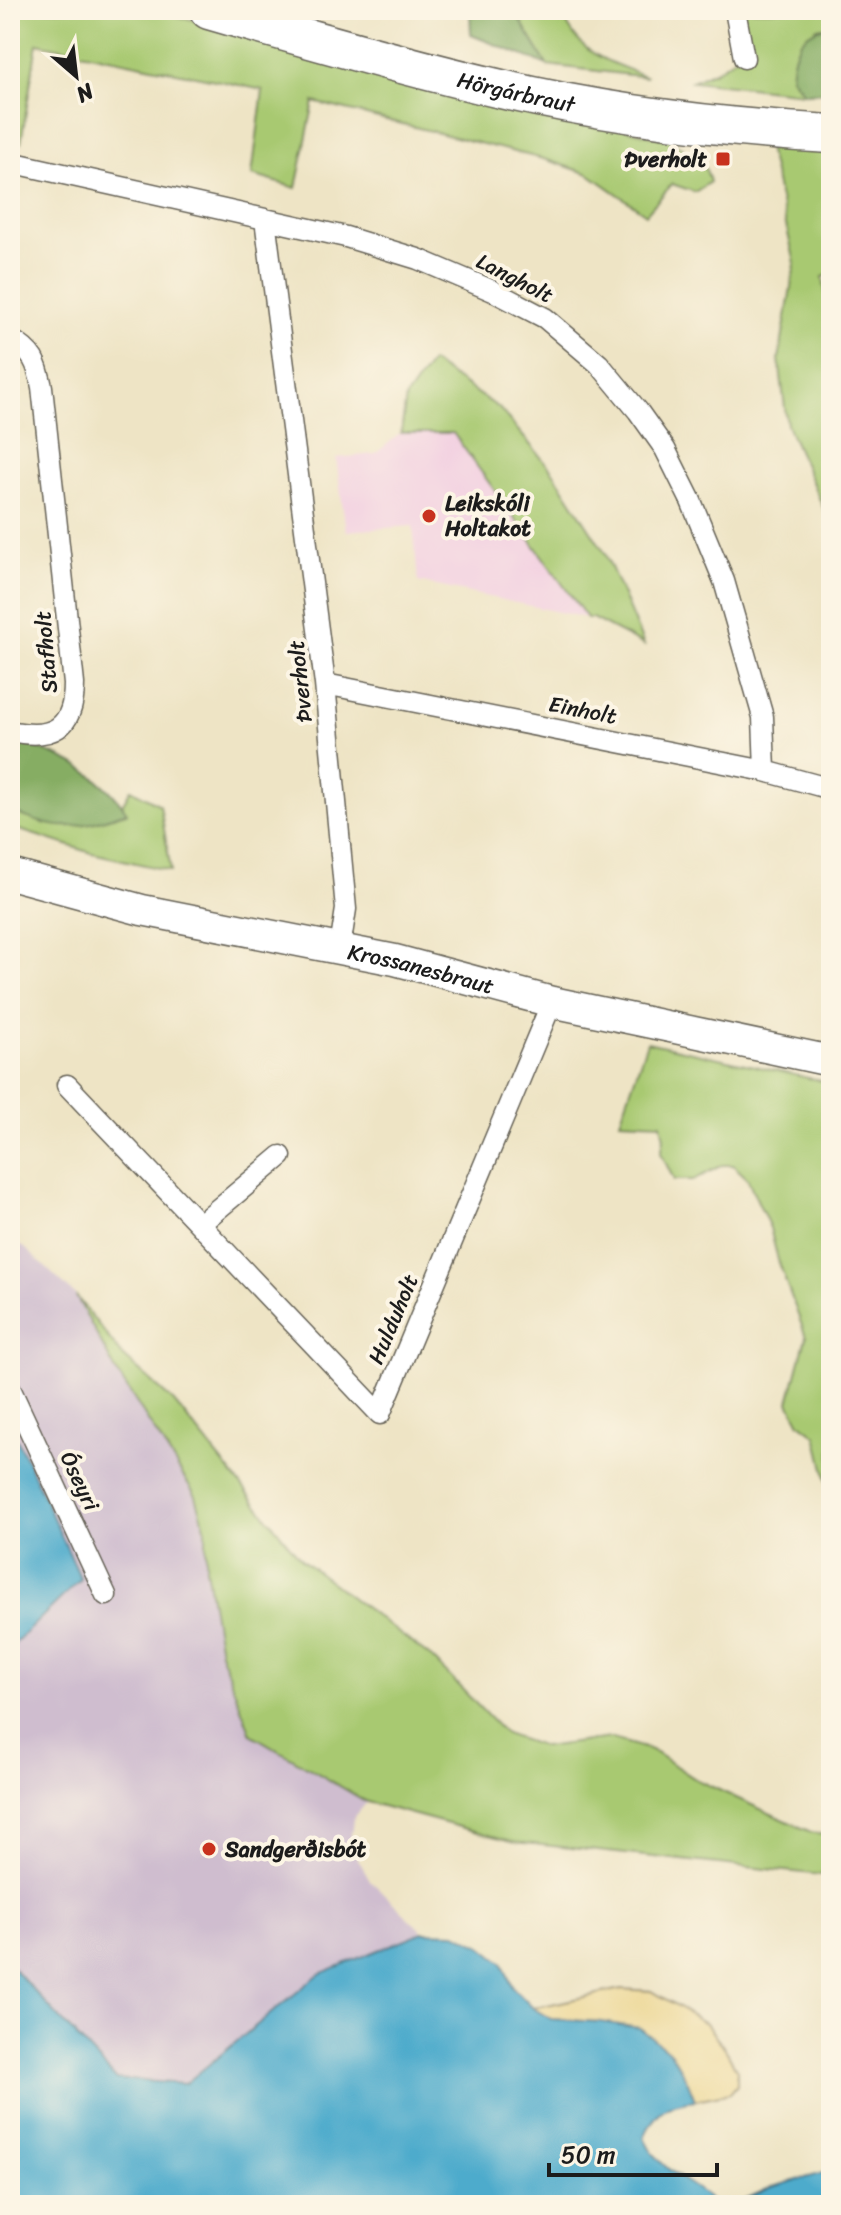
<svg xmlns="http://www.w3.org/2000/svg" width="841" height="2215" viewBox="0 0 841 2215" font-family="Sriracha,sans-serif">
  <style>
    .built { fill: #f2cfe1 }
    .industrial { fill: #cfbdcf }
    .green { fill: #a8c971; stroke: #627246; stroke-width: 2 }
    .forest { fill: #86ad63; stroke: #516440; stroke-width: 2 }
    .sand { fill: #eeda9e; stroke: #857b5d; stroke-width: 2 }
    .water { fill: #4dabcc; stroke: #346474; stroke-width: 2 }
    .lines { fill: none; stroke-linecap: round; stroke-linejoin: round }
    .street-casing { stroke: #666257; stroke-width: 23 }
    .secondary-casing { stroke: #666257; stroke-width: 33 }
    .highway-casing { stroke: #666257; stroke-width: 41 }
    .street { stroke: #fff; stroke-width: 20 }
    .secondary { stroke: #fff; stroke-width: 30 }
    .highway { stroke: #fff; stroke-width: 38 }
    .poi-dot { fill: #c8321e; stroke: #fcf5e5; stroke-width: 3 }
    .labels { text-anchor: middle; dominant-baseline: central; stroke-width: 8; stroke-linejoin: round; paint-order: stroke }
    .street-label { font-size: 22px; fill: #1c1c1c; stroke: #fcf5e5 }
    .poi-label { font-size: 22px; font-weight: bold; fill: #1c1c1c; stroke: #fcf5e5; text-anchor: start }
  </style>
  <rect width="100%" height="100%" fill="#fcf5e5"/>
  <filter id="ink" filterUnits="userSpaceOnUse"><feTurbulence type="fractalNoise" baseFrequency=".0125" numOctaves="2"/><feDisplacementMap in="SourceGraphic" scale="16" xChannelSelector="R" yChannelSelector="G"/><feConvolveMatrix kernelMatrix="1 2 1 2 8 2 1 2 1" color-interpolation-filters="sRGB"/></filter>
  <filter id="wash" filterUnits="userSpaceOnUse"><feTurbulence type="fractalNoise" baseFrequency=".006" numOctaves="4" result="noise"/><feDisplacementMap in="SourceGraphic" scale="32" xChannelSelector="R" yChannelSelector="G"/><feGaussianBlur stdDeviation="1.8" result="paint"/><feColorMatrix in="noise" values="0 0 0 0 0 0 0 0 0 0 0 0 0 0 0 0 0 1.4 0 .05"/><feComposite in="paint" operator="in"/></filter>
  <g filter="url(#wash)">
    <rect width="100%" height="100%" fill="#eee4c5"/>
    <!-- built -->
    <path class="built" d="M401,433H453L587,618L418,582L413,526L346,531L336,458L375,454Z"/>
    <!-- industrial -->
    <path class="industrial" d="M10,1238L25,1248L76,1296L116,1371L196,1496L206,1530V1568L220,1652L251,1734L367,1802L353,1819L351,1834L354,1852L370,1880L423,1932L319,1975L185,2084L116,2079L10,1965V1648L81,1579L18,1441L10,1432Z"/>
    <!-- green -->
    <path class="green" d="M10,10H151L354,57L668,140C688,153 705,157 710,182L695,192L672,184L646,214L589,174L547,160L314,102L296,188L252,175L263,90L37,43L21,143L10,142Z
      M514,10H561C578,56 605,59 647,77L547,65Z
      M740,10H831V26L816,28L791,77L804,93L692,81L717,70L737,56Z
      M768,148L831,150V274L823,277L831,325V525L787,425L779,359L795,263Z
      M431,362L499,408L552,470L605,553L644,645L592,618H587L453,433H401L406,397Z
      M131,789L160,805L171,871L92,853L10,827V809L24,817L94,822L126,813L122,805Z
      M647,1042L831,1083V1498L816,1435L800,1423L789,1402L806,1337L778,1260L770,1228L747,1178L733,1165H722L694,1180H674L661,1153L664,1138L661,1123L620,1121Z
      M76,1296L123,1356L174,1402L301,1559L433,1659L505,1734L544,1747L610,1738L651,1750L697,1780L811,1832L831,1836V1876L515,1842L367,1802L251,1734L220,1652L206,1568V1530L196,1496L116,1371Z"/>
    <!-- forest -->
    <path class="forest" d="M470,10H514L547,65L471,35Z
      M831,26V92L804,93L791,77C793,48 801,30 831,26Z
      M10,740C58,753 99,770 127,812C79,828 56,835 10,809Z"/>
    <!-- sand -->
    <path class="sand" d="M621,1989L652,1991L705,2023L723,2045L737,2070V2085L730,2093L695,2100L687,2080L601,2022L551,2019L533,2008Z"/>
    <!-- water -->
    <path class="water" d="M10,1432L18,1441L81,1579L10,1648Z
      M423,1932L456,1933L482,1946L502,1962L513,1988L533,2008L551,2019L601,2022L640,2028L671,2053L687,2080L695,2100C666,2103 656,2111 644,2137C662,2175 690,2179 717,2205H10V1965L116,2079L185,2084L319,1974Z
      M831,2171V2205H732L772,2187Z"/>
  </g>
  <g filter="url(#ink)">
    <g class="lines">
      <!-- street casing -->
      <g class="street-casing">
        <path id="street" d="M735,10L744,58
          M10,162L346,237L418,259L493,291L545,318L599,364L638,411L665,449L691,501L724,581L763,717L765,771
          M265,219L325,684L346,909L340,948
          M10,339C33,352 37,362 42,387L74,684C74,729 52,740 10,731
          M325,684L765,771L831,789
          M67,1085L380,1414L552,1002
          M200,1224L281,1156
          M10,1388L106,1595"/>
      </g>
      <!-- secondary casing -->
      <g class="secondary-casing">
        <g id="secondary">
          <path id="s1" d="M10,874L142,910L395,960L552,1002L831,1061"/>
        </g>
      </g>
      <!-- highway casing -->
      <g class="highway-casing">
        <g id="highway">
          <path id="s2" d="M209,10C305,38 403,66 501,89C609,114 721,128 831,134"/>
        </g>
      </g>
      <!-- street -->
      <use href="#street" class="street"/>
      <!-- secondary -->
      <use href="#secondary" class="secondary"/>
      <!-- highway -->
      <use href="#highway" class="highway"/>
    </g>
  </g>
  <!-- markers -->
  <g class="poi-dot">
    <rect x="715" y="151" width="16" height="16" rx="4"/>
    <circle cx="429" cy="516" r="8"/>
    <circle cx="209" cy="1849" r="8"/>
  </g>
  <g class="labels">
    <!-- street labels -->
    <g class="street-label">
      <text stroke="none"><textPath href="#s2" startOffset="318">Hörgárbraut</textPath></text>
      <text transform="translate(515 278) rotate(27)">Langholt</text>
      <text transform="translate(46 652) rotate(-95)">Stafholt</text>
      <text transform="translate(300 681) rotate(-96)">Þverholt</text>
      <text transform="translate(583 710) rotate(11)">Einholt</text>
      <text stroke="none"><textPath href="#s1" startOffset="422">Krossanesbraut</textPath></text>
      <text transform="translate(393 1319) rotate(-67)">Hulduholt</text>
      <text transform="translate(80 1481) rotate(65)">Óseyri</text>
    </g>
    <!-- poi labels -->
    <g class="poi-label">
      <text x="707" y="159" text-anchor="end">Þverholt</text>
      <text x="445" y="503">Leikskóli<tspan x="445" dy="25">Holtakot</tspan></text>
      <text x="225" y="1849">Sandgerðisbót</text>
    </g>
  </g>
  <!-- margin -->
  <rect width="841" height="2215" fill="none" stroke="#fcf5e5" stroke-width="40"/>
  <!-- north arrow -->
  <g transform="translate(76 76) rotate(152)" stroke="#fcf5e5" stroke-width="6" paint-order="stroke">
  <path d="M0-6L14 30L0 20L-14 30Z" fill="#1c1c1c"/>
  <text y="-12" font-size="22" font-weight="bold" text-anchor="middle" fill="#1c1c1c">N</text>
  </g>
  <!-- scale -->
  <path d="M549 2163v12h168v-12" fill="none" stroke="#1c1c1c" stroke-width="4"/>
  <text x="561" y="2163" font-size="24" fill="#1c1c1c" stroke="#fcf5e5" stroke-width="6" paint-order="stroke">50 m</text>
</svg>
